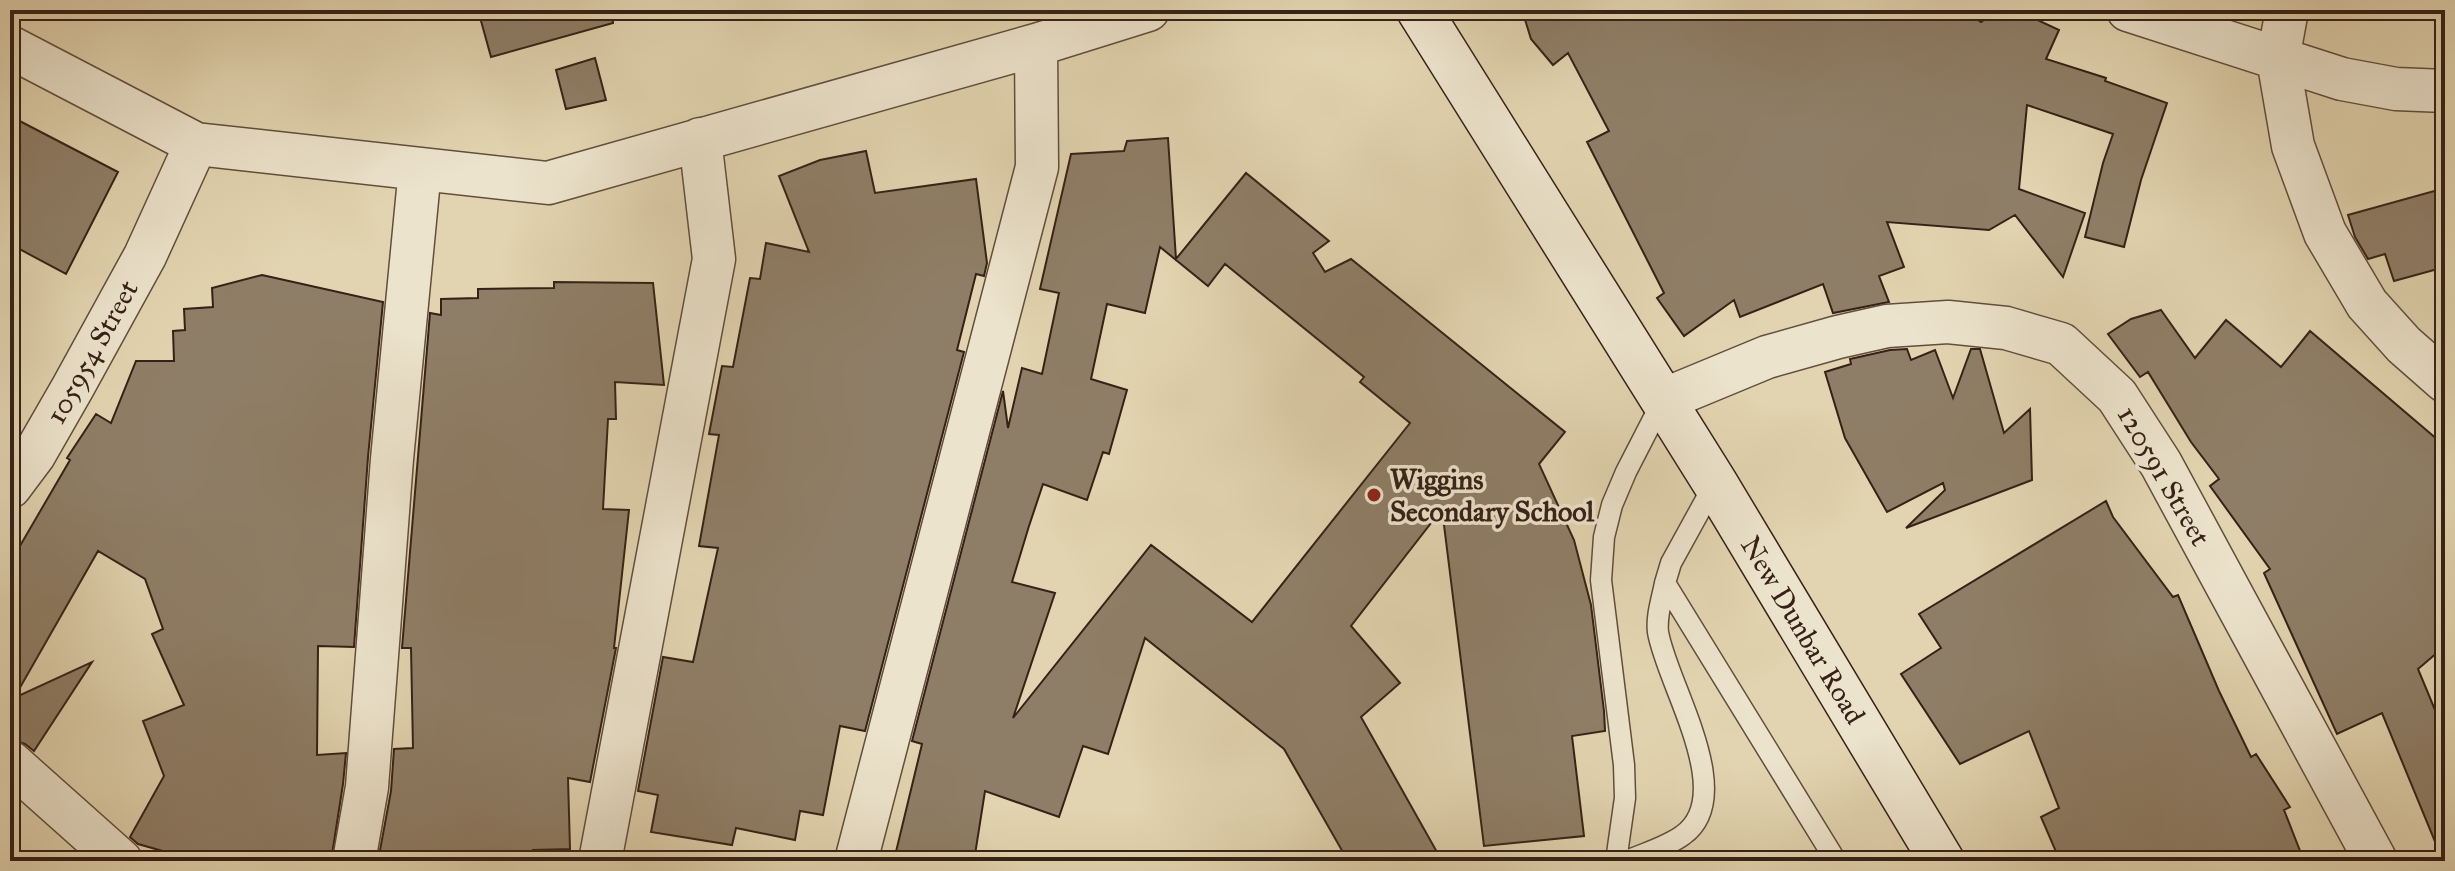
<svg xmlns="http://www.w3.org/2000/svg" width="2455" height="871" viewBox="0 0 2455 871" font-family="'IM FELL Great Primer',serif">
  <style>
    .building { fill: #8f7e67; stroke: #362117; stroke-width: 2; fill-rule: evenodd }
    .lines { fill: none; stroke-linecap: round; stroke-linejoin: round }
    .lane-casing { stroke: #614e3d; stroke-width: 23 }
    .street-casing { stroke: #614e3d; stroke-width: 45 }
    .secondary-casing { stroke: #362117; stroke-width: 47 }
    .lane { stroke: #ece3cc; stroke-width: 20 }
    .street { stroke: #ece3cc; stroke-width: 42 }
    .secondary { stroke: #ece3cc; stroke-width: 44 }
    .poi-dot { fill: #8f2418; stroke: #ece3cc; stroke-width: 3 }
    .labels { text-anchor: middle; dominant-baseline: central; stroke-width: 7; stroke-linejoin: round; paint-order: stroke }
    .street-label { font-size: 28px; fill: #362117; stroke: #ece3cc }
    .poi-label { font-size: 28px; font-weight: bold; fill: #362117; stroke: #ece3cc; text-anchor: start }
  </style>
  <rect width="100%" height="100%" fill="#e2d4b0"/>
  <filter id="stains"><feTurbulence type="fractalNoise" baseFrequency=".0025" numOctaves="4"/><feColorMatrix values="0 0 0 0 .2 0 0 0 0 .09 0 0 0 0 .02 0 0 0 .5 -.17"/></filter>
  <radialGradient id="worn" r=".72"><stop offset=".6" stop-color="#630" stop-opacity="0"/><stop offset="1" stop-color="#630" stop-opacity=".3"/></radialGradient>
  <!-- building -->
  <path class="building" d="M478,10H612L613,23L491,57Z
    M1522,10H1963L1981,22L1998,10H2016L2059,30L2046,59L2106,78L2105,81L2167,103L2141,180L2124,247L2085,237L2103,163L2113,134L2027,105L2019,189L2085,213L2063,277L2015,215L1989,230L1887,222L1904,267L1879,276L1889,302L1833,313L1823,284L1740,317L1734,300L1684,336L1657,298L1664,293L1587,142L1609,131L1568,53L1553,65L1531,39Z
    M595,58L606,100L566,109L556,70Z
    M10,116L118,172L66,274L10,244Z
    M1168,138L1176,259L1246,173L1329,241L1313,253L1325,272L1351,259L1565,432L1539,464L1574,540L1591,605L1604,711L1605,731L1572,736L1584,836L1484,846L1442,509L1351,626L1400,683L1361,717L1442,861H1348L1284,749L1145,638L1108,754L1083,746L1059,817L985,791L974,861H932L895,856L922,744L912,741L1003,391L1008,428L1022,368L1042,374L1059,293L1040,289L1071,154L1124,151L1127,141ZM1160,247L1208,286L1225,264L1364,377L1360,382L1410,423L1252,622L1151,545L1013,718L1055,593L1012,582L1029,526L1043,484L1087,500L1103,452L1109,454L1127,390L1091,379L1107,304L1145,313Z
    M866,151L875,193L976,179L987,263L984,276L976,274L957,350L964,352L865,731L840,726L823,815L800,811L795,840L736,828L732,845L651,832L658,795L638,791L663,657L693,662L718,548L699,546L719,435L709,434L722,366L733,367L750,278L760,279L766,243L809,252L779,176L820,160Z
    M2445,188V267L2394,281L2385,254L2368,259L2355,237L2348,215Z
    M262,275L383,302L368,457L354,647L318,646L317,755L346,753L343,784L331,861H198L138,844L130,837L164,776L143,721L184,705L152,634L163,629L145,579L98,551L14,698L92,662L34,751L25,744L10,739V563L70,460L67,458L96,414L111,423L136,361H174L173,331L185,330L184,309L213,307L212,288Z
    M554,282L653,283L664,385L615,382L616,419H608L603,509L629,510L614,648H616L590,782L568,778L570,849L533,850V861H378L391,791L394,749L413,748L411,648H402L430,313L441,315V299L478,298V289L554,288Z
    M2161,310L2195,358L2226,320L2281,367L2310,331L2445,446V646L2418,669L2445,734V861H2443L2382,713L2337,734L2264,573L2270,569L2210,486L2219,479L2191,442L2148,372L2140,377L2108,334L2131,319Z
    M1907,349L1911,360L1935,350L1953,398L1971,349H1980L2004,433L2030,409L2032,480L1906,528L1945,490L1943,483L1887,512L1845,438L1825,372L1851,364L1850,359L1890,350Z
    M2106,501L2113,517L2173,597L2178,595L2219,691L2251,757L2256,754L2290,807L2284,810L2304,861H2060L2041,817L2059,808L2029,731L1960,764L1901,674L1941,648L1919,614Z"/>
  <g class="lines">
    <!-- lane casing -->
    <g class="lane-casing">
      <path id="lane" d="M1715,483L1671,563L1665,583L1836,861
        M1616,861L1625,798L1624,765L1601,580L1604,537L1612,505L1626,472L1663,400
        M1627,861C1645,853 1667,847 1683,835C1739,795 1666,683 1658,632C1656,616 1662,599 1665,583"/>
    </g>
    <!-- street casing -->
    <g class="street-casing">
      <path id="street" d="M2128,10L2342,79L2396,89L2445,91
        M2287,10L2278,59L2293,146L2325,233L2367,304L2404,345L2445,381
        M10,47L196,144L145,256L73,387L34,455L10,487
        M196,144L548,183L1036,45L1148,10
        M1663,400L1767,357L1838,337L1887,326L1948,322L2006,328L2061,344L2117,396L2161,464L2376,861
        M10,762L121,861
        M354,861L367,787L392,459L420,169
        M600,861L714,259L700,139
        M856,861L1037,167L1036,45"/>
    </g>
    <!-- secondary casing -->
    <g class="secondary-casing">
      <path id="secondary" d="M1419,10L1715,483L1942,861"/>
    </g>
    <!-- lane -->
    <use href="#lane" class="lane"/>
    <!-- street -->
    <use href="#street" class="street"/>
    <!-- secondary -->
    <use href="#secondary" class="secondary"/>
  </g>
  <!-- markers -->
  <circle class="poi-dot" cx="1374" cy="495" r="8"/>
  <g class="labels">
    <!-- street labels -->
    <g class="street-label">
      <text transform="translate(92 352) rotate(-61)">105954 Street</text>
      <text transform="translate(2164 476) rotate(60)">120591 Street</text>
      <text transform="translate(1803 630) rotate(59)">New Dunbar Road</text>
    </g>
    <!-- poi labels -->
    <g class="poi-label">
      <text x="1390" y="479">Wiggins<tspan x="1390" dy="32">Secondary School</tspan></text>
    </g>
  </g>
  <!-- margin -->
  <rect width="2455" height="871" fill="none" stroke="#e2d4b0" stroke-width="40"/>
  <rect x="12" y="12" width="2431" height="847" fill="none" stroke="#362117" stroke-width="4"/>
  <rect x="20" y="20" width="2415" height="831" fill="none" stroke="#362117" stroke-width="2"/>
  <rect width="100%" height="100%" filter="url(#stains)"/>
  <rect width="100%" height="100%" fill="url(#worn)"/>
</svg>
